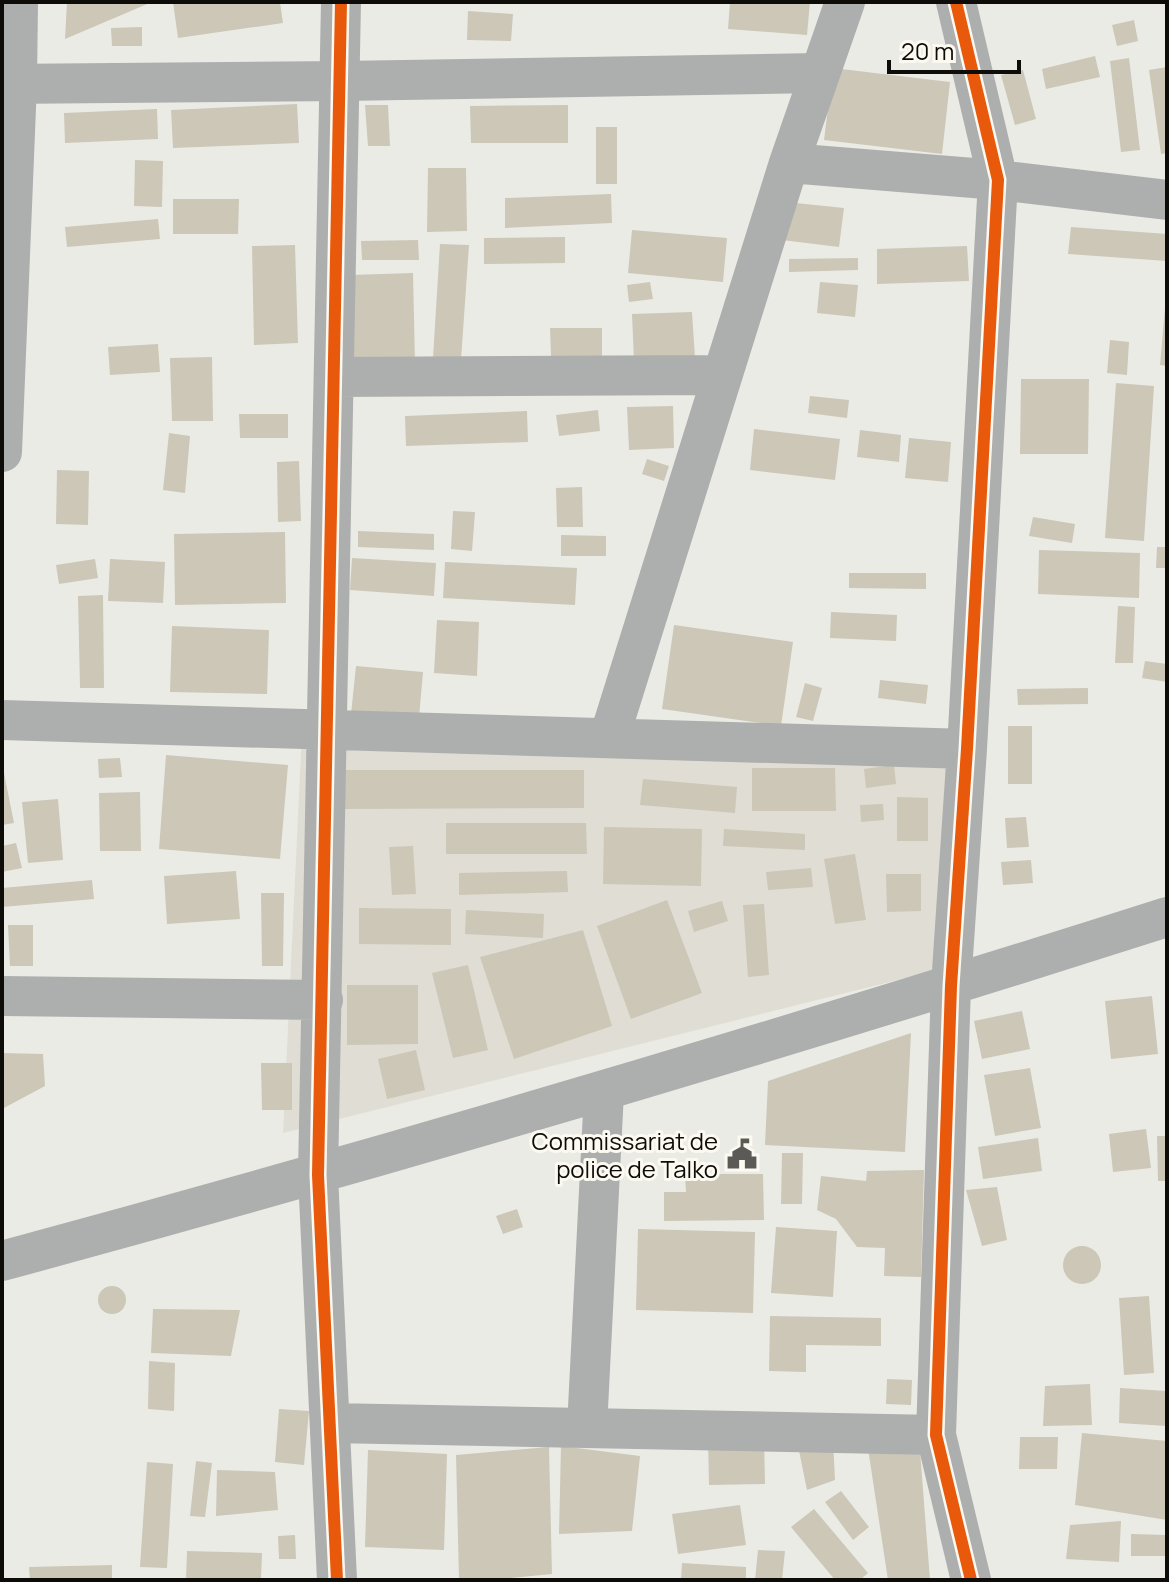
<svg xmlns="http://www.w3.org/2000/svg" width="1169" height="1582" viewBox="0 0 1169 1582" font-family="Manrope,sans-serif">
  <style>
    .built { fill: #e0ddd4 }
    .building { fill: #ccc7b7 }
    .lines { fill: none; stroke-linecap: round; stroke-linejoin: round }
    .minor { stroke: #adaeae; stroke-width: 40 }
    .cycleway-casing { stroke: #fcf9f1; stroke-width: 17 }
    .cycleway { stroke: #e8590c; stroke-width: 12 }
    .labels { text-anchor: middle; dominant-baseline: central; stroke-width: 6; stroke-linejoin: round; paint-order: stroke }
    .poi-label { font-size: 24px; fill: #0d0c09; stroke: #fcf9f1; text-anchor: end }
  </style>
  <rect width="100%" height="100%" fill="#ebebe6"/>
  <!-- built -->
  <path class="built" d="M303,710L956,731L942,969L283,1133Z"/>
  <!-- building -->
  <path class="building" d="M67,2H152L65,39Z
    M173,2H280L283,23L178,38Z
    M730,2H810L807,35L728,29Z
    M468,11L513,14L511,41L467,40Z
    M1134,20L1138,41L1117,46L1112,25Z
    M142,27V46H112L111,28Z
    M1095,56L1100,77L1046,89L1042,69Z
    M1129,58L1140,150L1121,152L1110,61Z
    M1167,67V153L1161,154L1149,70Z
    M833,68L950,82L942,154L824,140Z
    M1023,70L1036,119L1015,125L1001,75Z
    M297,104L299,143L173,148L171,110Z
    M365,105H388L390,146H368Z
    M568,105V143H471L470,106Z
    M157,109L158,139L65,143L64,113Z
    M596,127H617V184H596Z
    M135,160L163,161L162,207L134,206Z
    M428,168H466L467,231L427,232Z
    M611,194L612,223L505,228V198Z
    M173,199H239L238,234H173Z
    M786,202L844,208L839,247L782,240Z
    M158,219L160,239L67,247L65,227Z
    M1071,227L1167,234V261L1068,254Z
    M632,230L727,238L723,282L628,273Z
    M565,237V263L484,264V238Z
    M418,240L419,260H362L361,241Z
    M440,244L469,245L461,360L433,358Z
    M295,245L298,343L254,345L252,246Z
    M967,246L969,281L877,284V249Z
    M858,258V270L789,272V259Z
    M413,273L415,364L352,366L350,275Z
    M650,282L653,299L629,302L627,285Z
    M820,282L858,285L855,317L817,313Z
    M1165,308H1167V366L1160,365Z
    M692,312L695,358L634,361L632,314Z
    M550,328H602V356H551Z
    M1110,340L1129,342L1127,375L1107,373Z
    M158,344L160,372L110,375L108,347Z
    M212,357L213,421H172L170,358Z
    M1021,379H1089L1088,454H1020Z
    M1116,383L1154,386L1144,541L1105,538Z
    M810,396L849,400L847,418L808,413Z
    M673,406L674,448L629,450L627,407Z
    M598,410L600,431L559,436L556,415Z
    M527,411L528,442L406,446L405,416Z
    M239,414H288V438H240Z
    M754,429L840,439L835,480L750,470Z
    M860,430L901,435L899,462L857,457Z
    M169,433L190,436L185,493L163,490Z
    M909,438L951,442L948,482L905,478Z
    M647,459L669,466L664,481L642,474Z
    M299,461L301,521L278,522L277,462Z
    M57,470L89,471L88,525L56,524Z
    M582,487L583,527H557L556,488Z
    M453,511L475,512L472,551L451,549Z
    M1033,517L1075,524L1072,543L1029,536Z
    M358,531L434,534V550L358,547Z
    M285,532L286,603L175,605L174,534Z
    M561,535L606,536V556H561Z
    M1157,547H1167V568H1156Z
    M1039,550L1140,553L1139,598L1038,594Z
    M352,558L436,563L434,596L350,590Z
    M95,559L98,578L59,584L56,565Z
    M110,559L165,562L163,603L108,601Z
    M445,562L577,568L575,605L443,598Z
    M849,573H926V589L849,588Z
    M103,595L104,688H80L78,596Z
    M1118,606L1135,607L1133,663H1115Z
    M831,612L897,615L896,641L830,638Z
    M437,620L479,622L477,676L434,673Z
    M674,625L793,642L781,726L662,709Z
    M172,626L269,630L267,694L170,692Z
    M1145,661L1167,664V682L1142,678Z
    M356,666L423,672L418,729L350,724Z
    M880,680L928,685L926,704L878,698Z
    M805,683L822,688L813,721L796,717Z
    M1088,688V704L1018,705L1017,689Z
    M1008,726H1032V784H1008Z
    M166,755L288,765L280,859L159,849Z
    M120,758L122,777L99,778L98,759Z
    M894,765L896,784L866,788L864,769Z
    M3,768L14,823L2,825V769Z
    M752,768H835L836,811H752Z
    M345,770H584V808L344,809Z
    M643,779L737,787L735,813L640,805Z
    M140,792L141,851H100L99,793Z
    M897,797L928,798V841H897Z
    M58,799L63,860L28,863L22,802Z
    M883,804L884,820L861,822L860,805Z
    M1026,817L1029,847L1007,848L1005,818Z
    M446,823H586L587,854H446Z
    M604,827L702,829L701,886L603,884Z
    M724,829L805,834V850L723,846Z
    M16,843L22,868L2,872V846Z
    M413,846L416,894L392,895L389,847Z
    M855,854L866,920L835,924L824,859Z
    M1031,860L1033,883L1003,885L1001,862Z
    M811,868L813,887L768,890L766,872Z
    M236,871L240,919L167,924L164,876Z
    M567,871L568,892L459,895V873Z
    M886,874H921V911L887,912Z
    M92,880L94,899L2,907V888Z
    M261,893H284L283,966H262Z
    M667,900L702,993L631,1019L597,926Z
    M722,901L728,921L694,932L688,911Z
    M764,904L769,975L748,977L743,905Z
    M359,908L451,909V945L359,944Z
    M466,910L544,914L543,938L465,934Z
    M8,925H33V966H10Z
    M583,930L612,1026L514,1059L480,957Z
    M468,965L488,1050L453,1058L432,973Z
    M347,985H418V1044L347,1045Z
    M1152,996L1158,1054L1111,1059L1105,1001Z
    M1022,1011L1030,1049L982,1059L974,1021Z
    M911,1033L905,1152L765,1145L768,1081Z
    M416,1050L425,1090L387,1099L378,1059Z
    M2,1053L43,1054L45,1086L2,1109Z
    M261,1063H292V1110H262Z
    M1030,1068L1041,1128L995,1136L984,1075Z
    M1146,1129L1151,1168L1113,1172L1109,1134Z
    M1157,1136H1167V1181H1158Z
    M1038,1138L1042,1171L983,1179L978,1147Z
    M782,1153H803L802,1204H781Z
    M924,1170L921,1277L884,1276L885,1248L857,1247L836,1219L817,1210L821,1176L866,1181L867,1171Z
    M685,1174H763L764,1220L664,1221V1192H686Z
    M997,1187L1007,1240L982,1246L966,1190Z
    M517,1209L523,1227L503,1234L496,1216Z
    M776,1227L837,1231L833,1297L771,1293Z
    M638,1229L755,1232L753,1313L636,1310Z
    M1063 1265a19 19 0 1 1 38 0a19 19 0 1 1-38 0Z
    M98 1300a14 14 0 1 1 28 0a14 14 0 1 1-28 0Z
    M1149,1296L1154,1373L1124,1375L1119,1298Z
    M153,1309L240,1310L231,1356L151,1353Z
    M770,1316L881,1318V1346L806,1345V1372L769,1371Z
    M149,1361L175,1363L174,1411L148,1409Z
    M887,1379L912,1380L911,1405L886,1404Z
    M1090,1384L1092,1425L1043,1426L1045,1386Z
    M1120,1388L1167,1391V1426L1119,1423Z
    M279,1409L309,1411L304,1465L275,1462Z
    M1082,1433L1167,1441V1520L1075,1505Z
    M764,1437L765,1484L709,1485L708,1438Z
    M1020,1437H1058L1057,1469H1019Z
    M919,1438L930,1580H888L867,1442Z
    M833,1440L835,1480L807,1490L797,1441Z
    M561,1446L640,1456L632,1531L559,1534Z
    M549,1447L552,1574L490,1580H459L456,1455Z
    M368,1450L447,1454L444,1550L365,1547Z
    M196,1461L212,1463L205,1517L190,1516Z
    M147,1462L173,1464L167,1568L140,1567Z
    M217,1470L275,1472L278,1510L216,1516Z
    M841,1491L869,1527L853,1540L825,1502Z
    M740,1505L746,1545L678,1554L672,1514Z
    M814,1509L868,1573L860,1580H835L791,1527Z
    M1121,1521L1119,1562L1066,1559L1070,1525Z
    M1131,1534L1167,1535V1556H1131Z
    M295,1535L296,1559H279L278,1536Z
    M758,1550L785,1551L782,1580H755Z
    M187,1551L262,1553L261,1580H186Z
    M682,1563L746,1567V1580H681Z
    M112,1565V1580H30L29,1567Z"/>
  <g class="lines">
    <!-- minor -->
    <path class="minor" d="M956,2L998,180L967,749L951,986L936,1435L971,1580
      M2,84L342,81L819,73
      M789,163L998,180L1167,200
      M334,377L722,375
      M2,452L17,83L18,2
      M2,720L967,749
      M609,738L789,163L845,2
      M2,996L323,1000
      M2,1261C393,1155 781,1040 1167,917
      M331,1423L936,1435
      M587,1428L604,1092
      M337,1580L318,1175L341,2"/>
    <!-- cycleway casing -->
    <g class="cycleway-casing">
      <path id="cycleway" d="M956,2L998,180L967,749L951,986L936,1435L971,1580
        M337,1580L318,1175L341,2"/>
    </g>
    <!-- cycleway -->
    <use href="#cycleway" class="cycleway"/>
  </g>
  <!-- icons -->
  <defs>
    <g id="civic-bare" transform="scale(2.4)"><path d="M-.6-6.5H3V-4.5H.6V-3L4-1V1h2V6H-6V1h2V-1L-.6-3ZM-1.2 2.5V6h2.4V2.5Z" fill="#5b5a56" stroke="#fcf9f1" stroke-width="2.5" paint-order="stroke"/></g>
  </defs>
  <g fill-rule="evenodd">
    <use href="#civic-bare" x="742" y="1154"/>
  </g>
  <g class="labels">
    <!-- poi labels -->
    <g class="poi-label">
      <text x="718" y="1140">Commissariat de<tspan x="718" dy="28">police de Talko</tspan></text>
    </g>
  </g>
  <!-- border -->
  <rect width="1169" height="1582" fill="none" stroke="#0d0c09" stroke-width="8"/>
  <!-- scale -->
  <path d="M889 60v12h130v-12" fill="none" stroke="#0d0c09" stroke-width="4"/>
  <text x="901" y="60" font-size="24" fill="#0d0c09" stroke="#fcf9f1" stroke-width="6" paint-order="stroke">20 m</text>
</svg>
